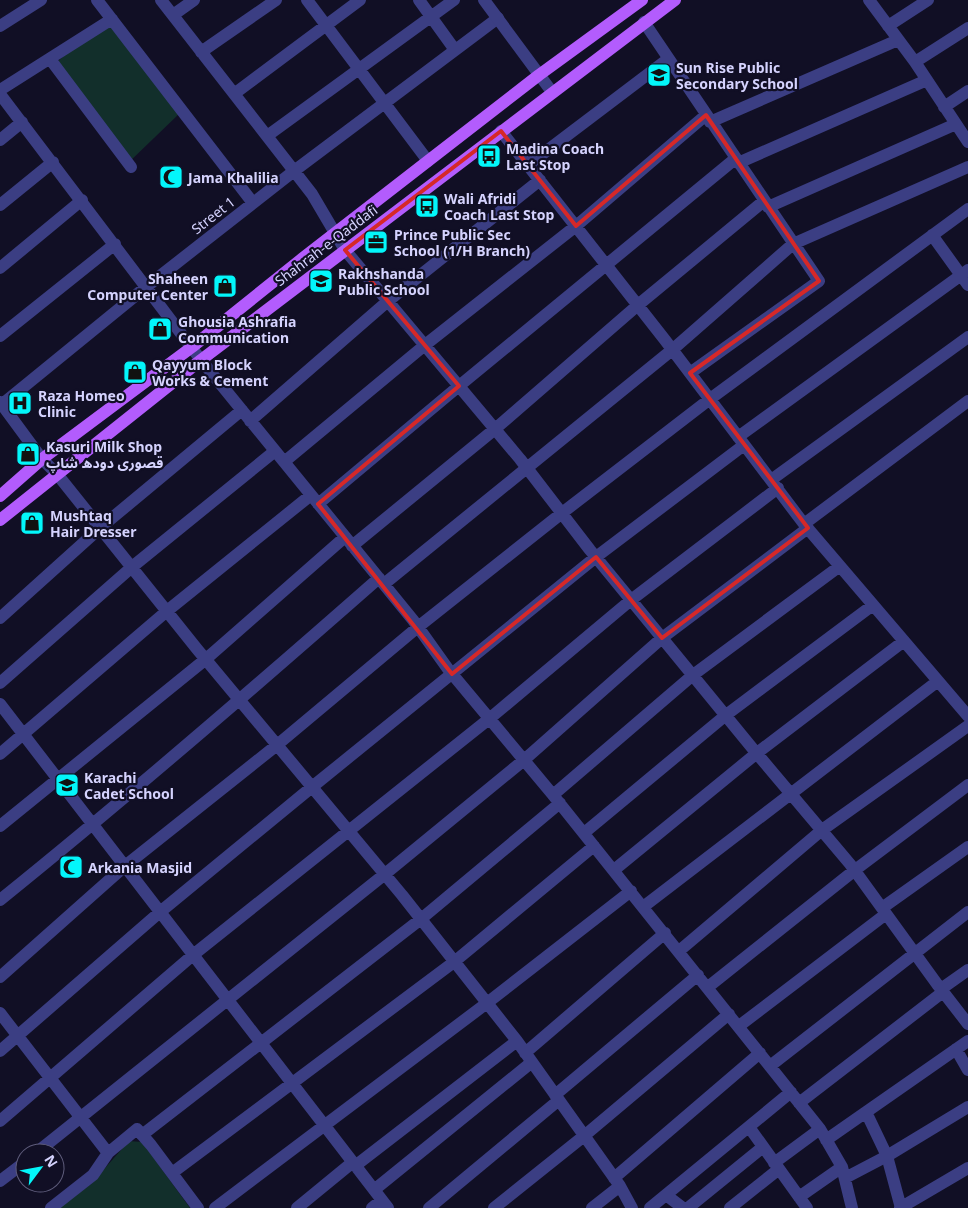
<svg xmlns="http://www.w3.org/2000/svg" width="968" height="1208" viewBox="0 0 968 1208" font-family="'Noto Sans','Noto Sans Arabic',sans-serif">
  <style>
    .green { fill: #122f2b }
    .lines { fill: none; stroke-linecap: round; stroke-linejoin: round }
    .minor { stroke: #3b3e83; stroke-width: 12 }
    .tertiary { stroke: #3b3e83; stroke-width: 12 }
    .primary { stroke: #b35cfd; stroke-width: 12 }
    .marked { fill: none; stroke: #d62828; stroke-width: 4; stroke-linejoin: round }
    .labels { text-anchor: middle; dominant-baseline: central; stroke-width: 4.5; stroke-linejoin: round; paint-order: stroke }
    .poi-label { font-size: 14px; font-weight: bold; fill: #d5d3fe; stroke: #110f25; text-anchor: start }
    .street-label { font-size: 14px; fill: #d5d3fe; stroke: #110f25 }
  </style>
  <rect width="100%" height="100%" fill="#110f25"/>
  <!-- green -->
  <path class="green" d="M105,18L181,112L127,164L54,65Z
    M129,1141L142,1142L190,1208H59L91,1184Z"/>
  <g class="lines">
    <!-- minor -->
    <path class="minor" d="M97,0L253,203
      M161,0L312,194L345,250L520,459L590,550L753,749L850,864L937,984L968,1024
      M307,0L428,161
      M419,0L455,50
      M869,0L915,62L968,142
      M173,15L194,0
      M644,22L819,281L690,373
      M0,26L41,0
      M888,26L928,0
      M201,52L276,0
      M50,59L131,167
      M915,62L968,28
      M0,90L112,19
      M0,94L201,360L413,620L448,669L553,795L820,1129L842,1167L852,1208
      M234,94L360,0
      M944,107L968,91
      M710,122L898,40
      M501,131L665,340L804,524L968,716
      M267,136L454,0
      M0,140L22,122
      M738,163L927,80
      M528,165L668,59
      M0,205L53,162
      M768,207L956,124
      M932,235L968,285
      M0,268L82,200
      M0,336L115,244
      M0,402L42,459L57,474L197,649L402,895L517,1041L620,1186L632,1208
      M0,406L146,287L294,171L498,18
      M250,421L388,301L540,180
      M738,437L968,270
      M284,462L425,345L576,226L706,115
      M771,480L968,337
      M318,504L459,386L735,159
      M804,524L968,401
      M352,546L495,429L638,305L764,201
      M384,584L672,350L793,244L968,167
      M0,618L100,528L242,410
      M0,683L132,567L275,451
      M0,704L388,1208
      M0,754L167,611L311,495
      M553,795L693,675L840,566
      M0,826L206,659L345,537
      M584,833L726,715L873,605
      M614,870L757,753L904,641
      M0,900C129,796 254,688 379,578
      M643,907L938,681
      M882,908L968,847
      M679,951L822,830L968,726
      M0,977L125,866L277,745L418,627L562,513L710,399L968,209
      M708,987L855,870L968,785
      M941,989L968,970
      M0,1013L108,1153
      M739,1026L886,914
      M956,1049L968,1070
      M0,1051L160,912L312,787L596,557L744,445
      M525,1053L665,933
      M770,1066L968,912
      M555,1095L698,975
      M799,1103L943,992
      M866,1112L887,1156L901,1208
      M0,1121L193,955L489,719L631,600L778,488
      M749,1127L807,1208
      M142,1135L421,919L560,803
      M826,1140L968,1041
      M36,1153L385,874L524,760L662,638L808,528
      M774,1163L820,1129
      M355,1166L517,1041
      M172,1173L454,962L594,846
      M614,1178L760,1053
      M845,1178L887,1156L968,1107
      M0,1181L25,1162
      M374,1190L532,1062
      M666,1195L683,1208
      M799,1197L842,1167
      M51,1208L93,1175L108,1153L137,1129L151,1145L198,1208
      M215,1208L487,1003L631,891
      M297,1208L353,1162
      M372,1208L382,1200
      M429,1208L559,1100
      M494,1208L584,1136L729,1014
      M592,1208L620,1186
      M650,1208L791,1092
      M688,1208L763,1147
      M730,1208L779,1169
      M900,1208L968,1168"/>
    <!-- tertiary -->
    <path class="tertiary" d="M484,0L552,92"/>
    <!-- primary -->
    <path class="primary" d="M0,496L42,459L192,347L303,258L428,161L539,75L642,0
      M0,520L201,360L675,0"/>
  </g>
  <!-- marked area -->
  <path class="marked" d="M706,115L819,281L690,373L808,528L662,638L596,557L452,674L318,504L459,386L345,250L501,131L576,226Z"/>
  <!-- icons -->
  <defs>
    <g id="school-square" transform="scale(1.25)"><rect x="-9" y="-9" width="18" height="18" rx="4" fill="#03f6fa" stroke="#110f25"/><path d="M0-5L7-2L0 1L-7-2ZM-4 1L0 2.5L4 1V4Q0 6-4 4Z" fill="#111"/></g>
    <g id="bus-square" transform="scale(1.25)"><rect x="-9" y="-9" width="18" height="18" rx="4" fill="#03f6fa" stroke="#110f25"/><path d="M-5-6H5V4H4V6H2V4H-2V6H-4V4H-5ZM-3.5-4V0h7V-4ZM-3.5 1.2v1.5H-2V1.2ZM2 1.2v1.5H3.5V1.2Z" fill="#111"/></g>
    <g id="mosque-square" transform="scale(1.25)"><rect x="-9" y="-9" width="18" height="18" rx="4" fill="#03f6fa" stroke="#110f25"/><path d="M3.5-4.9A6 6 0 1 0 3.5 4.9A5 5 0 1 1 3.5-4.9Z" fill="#111"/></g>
    <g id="office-square" transform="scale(1.25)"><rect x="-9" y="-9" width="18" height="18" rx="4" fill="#03f6fa" stroke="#110f25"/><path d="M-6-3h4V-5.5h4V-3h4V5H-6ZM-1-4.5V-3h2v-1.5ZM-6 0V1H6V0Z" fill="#111"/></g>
    <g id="shop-square" transform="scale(1.25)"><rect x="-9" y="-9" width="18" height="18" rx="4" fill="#03f6fa" stroke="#110f25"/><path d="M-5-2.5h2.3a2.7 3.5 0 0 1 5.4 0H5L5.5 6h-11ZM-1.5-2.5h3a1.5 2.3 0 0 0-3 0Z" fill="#111"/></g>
    <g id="hospital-square" transform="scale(1.25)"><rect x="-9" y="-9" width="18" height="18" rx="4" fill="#03f6fa" stroke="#110f25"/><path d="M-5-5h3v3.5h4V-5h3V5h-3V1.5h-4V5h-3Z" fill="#111"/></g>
  </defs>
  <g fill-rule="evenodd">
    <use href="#school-square" x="659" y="75"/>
    <use href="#bus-square" x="489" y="156"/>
    <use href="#mosque-square" x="171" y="177"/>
    <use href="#bus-square" x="427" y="206"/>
    <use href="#office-square" x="376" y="242"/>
    <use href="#school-square" x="321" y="281"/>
    <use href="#shop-square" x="225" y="286"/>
    <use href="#shop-square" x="160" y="329"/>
    <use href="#shop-square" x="135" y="372"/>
    <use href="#hospital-square" x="20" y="403"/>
    <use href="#shop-square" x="28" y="454"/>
    <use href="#shop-square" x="32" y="523"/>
    <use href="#school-square" x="67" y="785"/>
    <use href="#mosque-square" x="71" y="867"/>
  </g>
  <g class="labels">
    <!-- poi labels -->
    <g class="poi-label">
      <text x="676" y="67">Sun Rise Public<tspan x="676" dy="16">Secondary School</tspan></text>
      <text x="506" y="148">Madina Coach<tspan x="506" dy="16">Last Stop</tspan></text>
      <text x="188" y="177">Jama Khalilia</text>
      <text x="444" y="198">Wali Afridi<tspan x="444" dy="16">Coach Last Stop</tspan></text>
      <text x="394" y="234">Prince Public Sec<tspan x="394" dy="16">School (1/H Branch)</tspan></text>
      <text x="338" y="273">Rakhshanda<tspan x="338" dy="16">Public School</tspan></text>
      <text x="208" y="278" text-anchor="end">Shaheen<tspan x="208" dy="16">Computer Center</tspan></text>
      <text x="178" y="321">Ghousia Ashrafia<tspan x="178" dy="16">Communication</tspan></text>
      <text x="152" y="364">Qayyum Block<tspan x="152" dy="16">Works &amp; Cement</tspan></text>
      <text x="38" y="395">Raza Homeo<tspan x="38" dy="16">Clinic</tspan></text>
      <text x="46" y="446">Kasuri Milk Shop<tspan x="46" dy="16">قصوری دودھ شاپ</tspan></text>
      <text x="50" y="515">Mushtaq<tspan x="50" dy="16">Hair Dresser</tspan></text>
      <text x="84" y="777">Karachi<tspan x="84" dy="16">Cadet School</tspan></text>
      <text x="88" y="867">Arkania Masjid</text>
    </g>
    <!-- street labels -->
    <g class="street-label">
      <text transform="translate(213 215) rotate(-38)">Street 1</text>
      <text transform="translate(326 245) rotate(-37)">Shahrah-e-Qaddafi</text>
    </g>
  </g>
  <!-- north arrow -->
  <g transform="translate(40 1168) rotate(58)"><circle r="24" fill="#110f25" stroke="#5f5d7c"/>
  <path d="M0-4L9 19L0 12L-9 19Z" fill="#03f6fa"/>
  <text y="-8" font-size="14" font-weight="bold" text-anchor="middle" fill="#d5d3fe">N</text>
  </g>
</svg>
